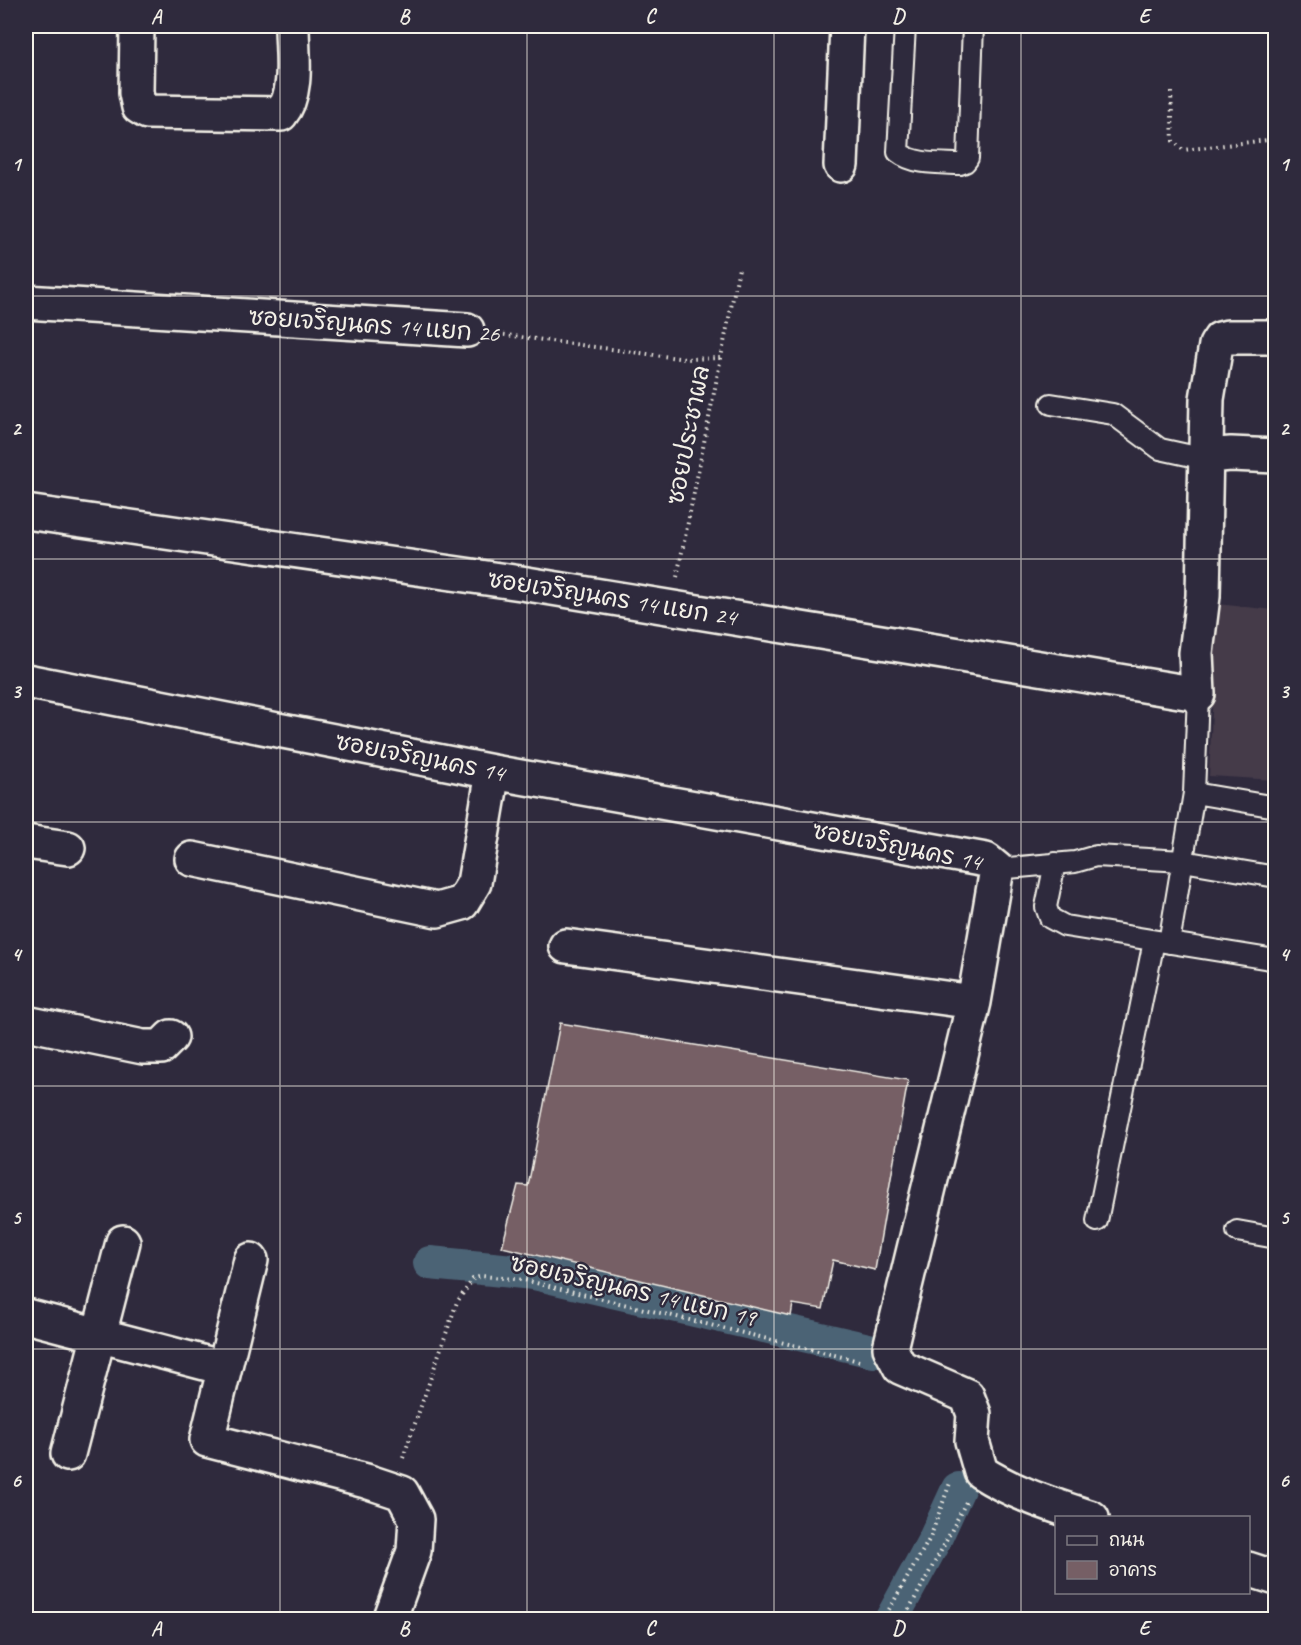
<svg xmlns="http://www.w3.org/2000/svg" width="1301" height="1645" viewBox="0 0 1301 1645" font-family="Caveat,'Playpen Sans Thai',sans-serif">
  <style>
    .built { fill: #443a49 }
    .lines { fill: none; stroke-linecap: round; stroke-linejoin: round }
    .canal { stroke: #4b6375; stroke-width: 34 }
    .building { fill: #765f65; stroke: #f4f1e8; stroke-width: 1.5 }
    .service-casing { stroke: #f4f1e8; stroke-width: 24 }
    .minor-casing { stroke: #f4f1e8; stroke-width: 38 }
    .path { stroke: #f4f1e8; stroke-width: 4; stroke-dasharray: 1.5 4.5; stroke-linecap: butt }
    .service { stroke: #2f2a3d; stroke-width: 20 }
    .minor { stroke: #2f2a3d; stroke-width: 33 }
    .grid { fill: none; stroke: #f4f1e8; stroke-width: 1.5; stroke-opacity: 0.55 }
    .labels { text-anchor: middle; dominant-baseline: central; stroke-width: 5; stroke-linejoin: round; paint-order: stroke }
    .street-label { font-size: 24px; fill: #f4f1e8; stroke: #2f2a3d }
    .neatline { fill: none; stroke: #f4f1e8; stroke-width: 2 }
    .grid-label { font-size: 20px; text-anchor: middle; font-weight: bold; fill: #f4f1e8 }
  </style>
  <rect width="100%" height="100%" fill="#2f2a3d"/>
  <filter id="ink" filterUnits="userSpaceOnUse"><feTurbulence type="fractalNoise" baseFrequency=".0167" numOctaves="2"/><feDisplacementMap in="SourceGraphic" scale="12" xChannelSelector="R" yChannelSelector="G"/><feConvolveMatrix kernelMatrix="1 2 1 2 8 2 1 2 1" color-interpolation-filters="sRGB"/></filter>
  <g filter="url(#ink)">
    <!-- built -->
    <path class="built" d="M1217,604L1275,610V780L1209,776Z"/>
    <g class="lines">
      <!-- canal -->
      <path class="canal" d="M430,1263L534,1273L873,1351
        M891,1620L935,1539L958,1489"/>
    </g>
    <!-- building -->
    <path class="building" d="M560,1023L908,1080L875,1270L833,1260L823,1309L793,1304L791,1316L502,1247L518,1185L528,1186Z"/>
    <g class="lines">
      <!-- service casing -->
      <g class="service-casing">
        <path id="service" d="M905,26L898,152C914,165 940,163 960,164L965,162L968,158L973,26
          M1051,404L1113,414L1160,449L1192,456H1207
          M1194,793L1276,807
          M1055,863L1046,907L1050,918L1065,926L1276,960
          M997,869L1075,862L1096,856L1183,861L1276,877
          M1169,943L1194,793L1198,694
          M1097,1221L1154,941
          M1237,1231L1276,1238"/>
      </g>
      <!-- minor casing -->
      <g class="minor-casing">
        <path id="minor" d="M137,26L136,93L139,107L147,112L281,114C299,92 292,53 292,26
          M841,165L847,26
          M26,302L467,330
          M1207,456L1231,454L1276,456
          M26,512L521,583L1198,694L1196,653L1203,596L1207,399L1216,345L1220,339L1228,337H1276
          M26,681L493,772L986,860L997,869L974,1002L890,1348L900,1367L967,1396L974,1414L972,1441L981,1472C1015,1494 1053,1505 1092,1518
          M26,842L68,848
          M192,859L437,910L462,903L474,883L493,772
          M566,946L974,1002
          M26,1023L143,1047H161L171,1037
          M251,1260L207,1440L366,1481L402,1493L416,1519L414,1551L389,1620
          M26,1316L224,1368
          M68,1454L123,1242
          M1248,1569L1276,1578"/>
      </g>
      <!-- path -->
      <path class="path" d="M1171,92L1173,141L1183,150L1276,139
        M498,334L685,359L722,358
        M677,577L739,268
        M403,1458L457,1302L473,1279L482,1276L524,1280L859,1361
        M883,1620L930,1538L950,1483
        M903,1620L942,1549L966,1502"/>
      <!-- service -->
      <use href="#service" class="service"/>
      <!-- minor -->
      <use href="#minor" class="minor"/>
    </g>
  </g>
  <!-- grid -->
  <path class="grid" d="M280,26V1620M527,26V1620M774,26V1620M1021,26V1620M26,296H1276M26,559H1276M26,822H1276M26,1086H1276M26,1349H1276"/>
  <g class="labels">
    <!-- street labels -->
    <g class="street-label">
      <text transform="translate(374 325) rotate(4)">ซอยเจริญนคร 14 แยก 26</text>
      <text transform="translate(688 435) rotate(-79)">ซอยประชาผล</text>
      <text transform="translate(612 598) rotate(9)">ซอยเจริญนคร 14 แยก 24</text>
      <text transform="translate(420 757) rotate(11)">ซอยเจริญนคร 14</text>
      <text transform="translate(897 846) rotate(11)">ซอยเจริญนคร 14</text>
      <text transform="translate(633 1290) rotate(13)">ซอยเจริญนคร 14 แยก 19</text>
    </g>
  </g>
  <!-- margin -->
  <rect width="1301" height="1645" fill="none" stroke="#2f2a3d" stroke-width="66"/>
  <!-- legend -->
  <rect x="1055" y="1516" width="195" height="78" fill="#2f2a3d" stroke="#7e7a81" stroke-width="1.5"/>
  <rect x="1067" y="1536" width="30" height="9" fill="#2f2a3d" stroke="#7e7a81" stroke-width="1.5"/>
  <text x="1109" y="1546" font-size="18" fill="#f4f1e8">ถนน</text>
  <rect x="1067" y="1561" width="30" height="18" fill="#765f65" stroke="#7e7a81" stroke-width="1.5"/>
  <text x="1109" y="1576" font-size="18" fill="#f4f1e8">อาคาร</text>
  <rect x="33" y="33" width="1235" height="1579" class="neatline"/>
  <g class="grid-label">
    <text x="156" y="23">A</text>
    <text x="404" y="23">B</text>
    <text x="650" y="23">C</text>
    <text x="898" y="23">D</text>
    <text x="1144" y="23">E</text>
    <text x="16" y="171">1</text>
    <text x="1284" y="171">1</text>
    <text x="16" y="435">2</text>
    <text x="1284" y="435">2</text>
    <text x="16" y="698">3</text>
    <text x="1284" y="698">3</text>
    <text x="16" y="961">4</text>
    <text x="1284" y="961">4</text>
    <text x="16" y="1224">5</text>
    <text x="1284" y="1224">5</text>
    <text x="16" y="1487">6</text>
    <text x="1284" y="1487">6</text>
    <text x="156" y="1635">A</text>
    <text x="404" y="1635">B</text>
    <text x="650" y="1635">C</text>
    <text x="898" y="1635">D</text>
    <text x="1144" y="1635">E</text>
  </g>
</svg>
